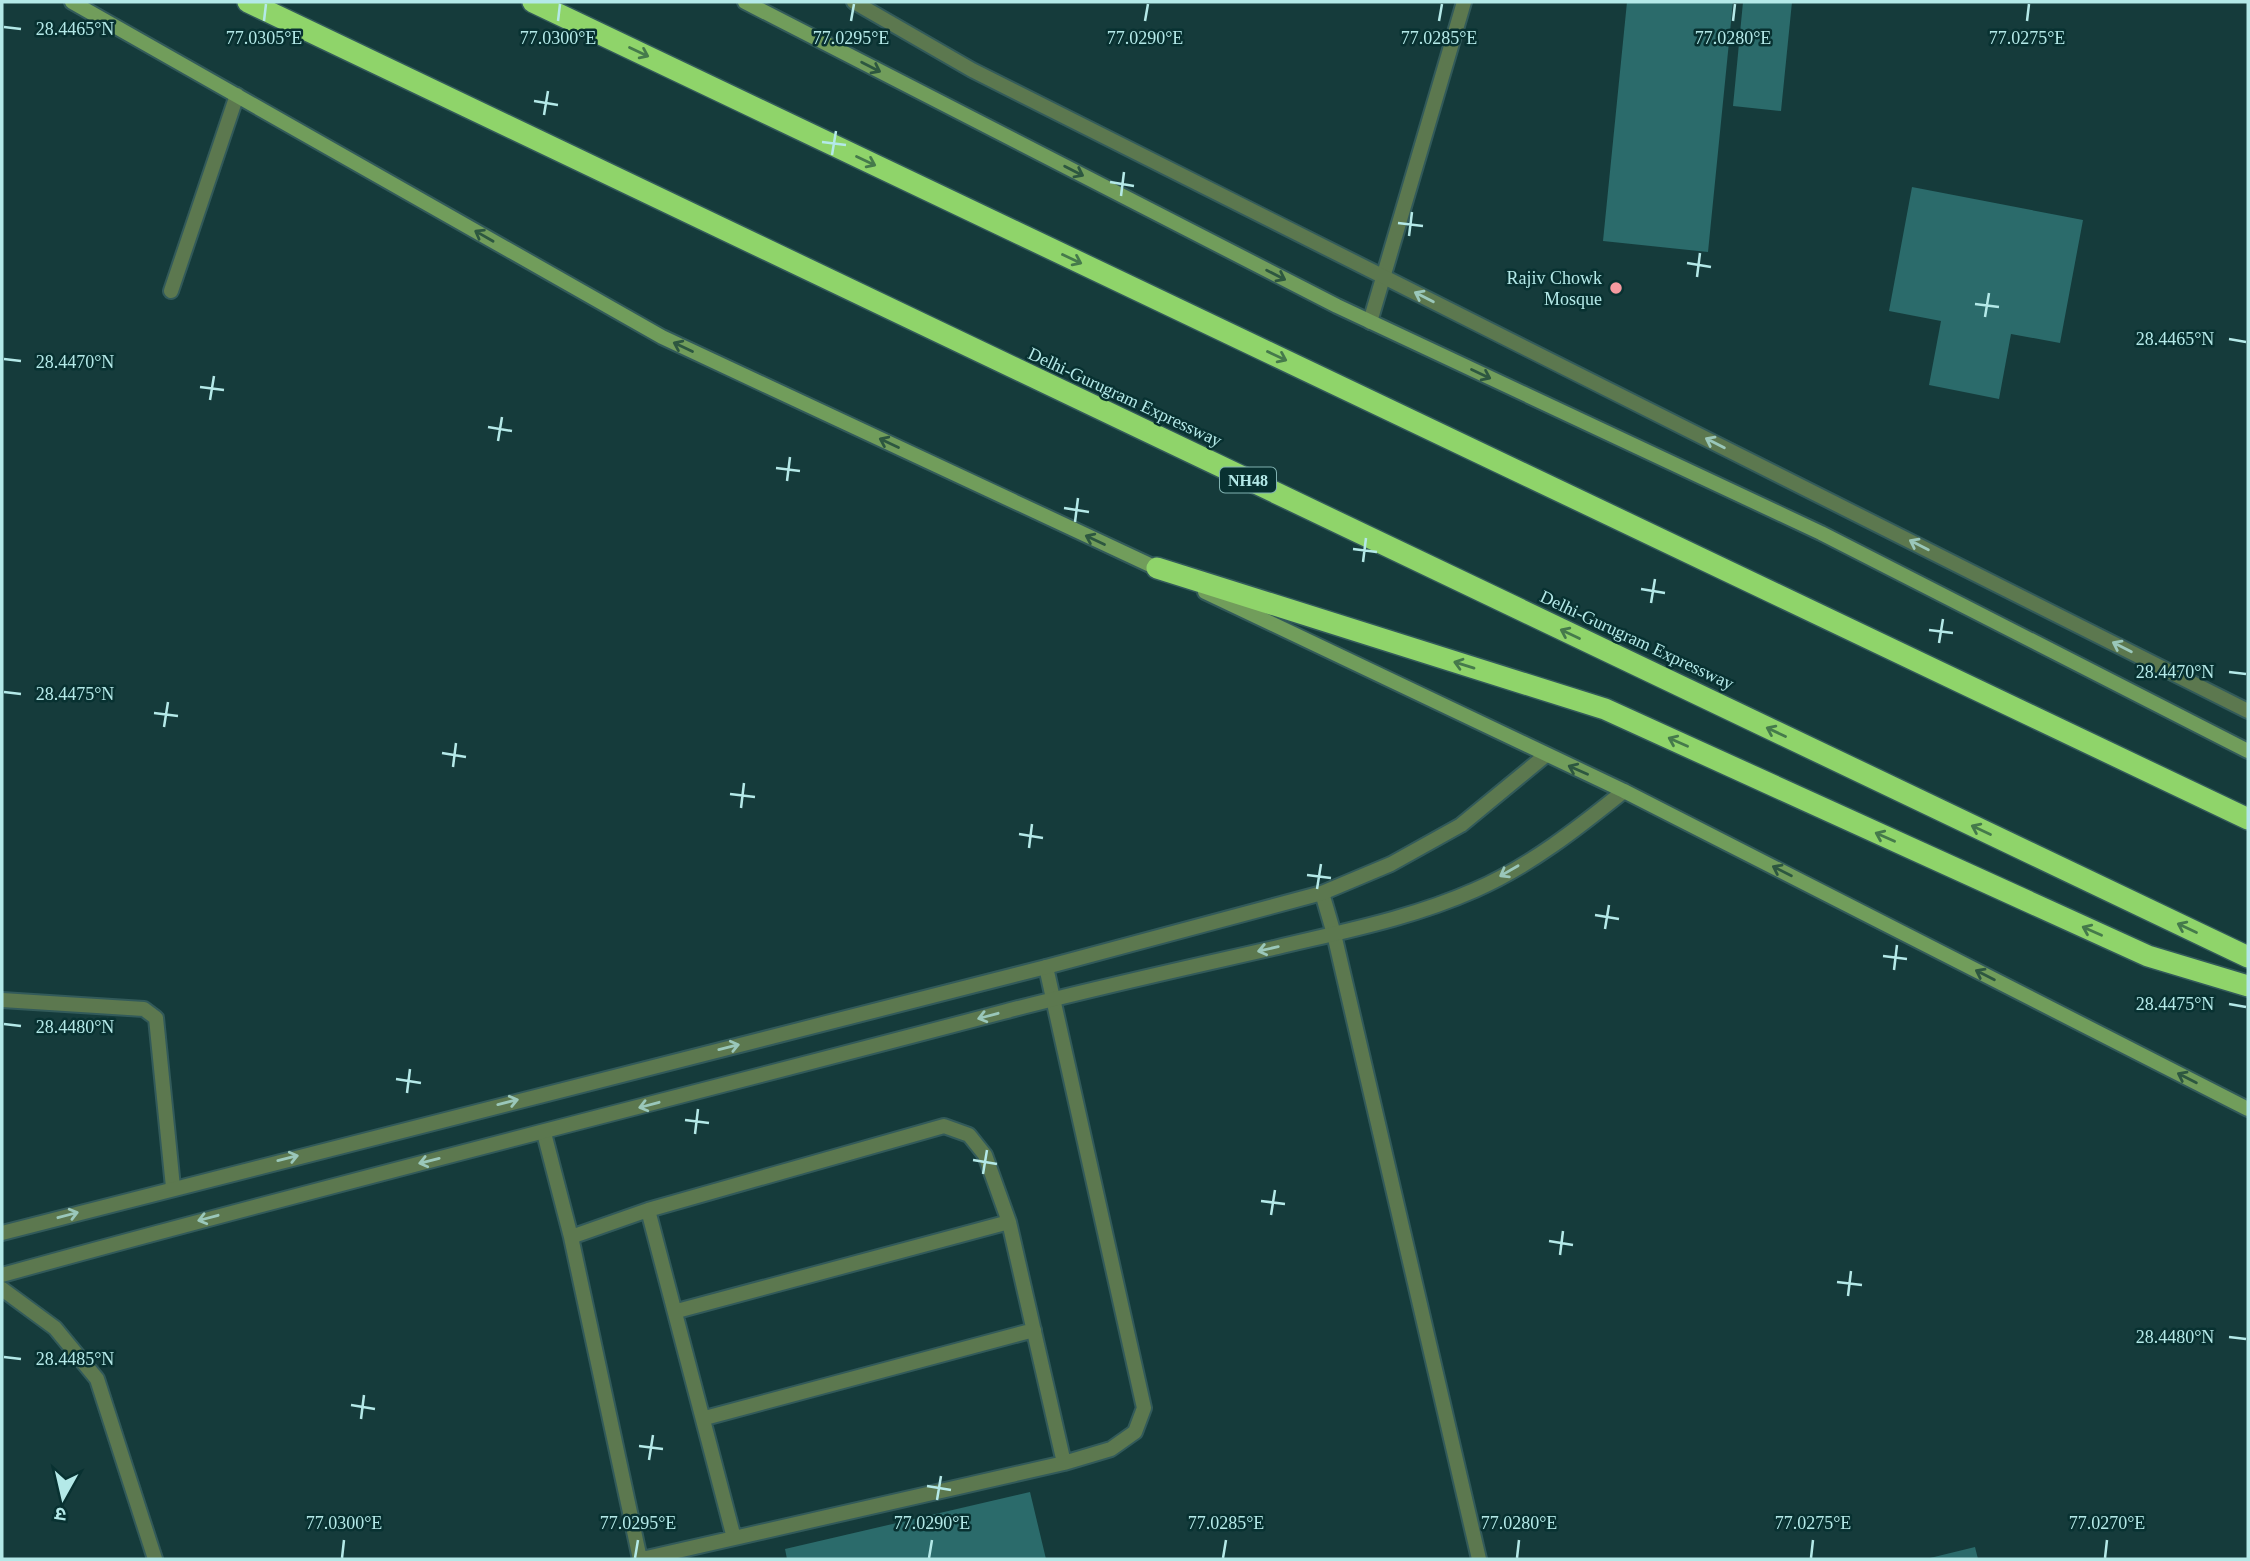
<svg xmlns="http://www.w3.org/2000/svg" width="2250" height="1561" viewBox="0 0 2250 1561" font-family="'Times New Roman','Noto Sans Devanagari',serif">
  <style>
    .building { fill: #2b6b6b }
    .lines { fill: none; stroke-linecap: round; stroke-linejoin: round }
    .service-casing { stroke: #325a5a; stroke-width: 18 }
    .minor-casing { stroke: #325a5a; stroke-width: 18 }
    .tertiary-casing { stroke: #325a5a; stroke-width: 18 }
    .secondary-casing { stroke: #325a5a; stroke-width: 18 }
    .motorway-casing { stroke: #325a5a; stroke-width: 24 }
    .service { stroke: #5c784f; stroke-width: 14 }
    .minor { stroke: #5c784f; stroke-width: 14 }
    .tertiary { stroke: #5c784f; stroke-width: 14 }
    .secondary { stroke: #719d5b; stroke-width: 14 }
    .motorway { stroke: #8fd46a; stroke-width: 21 }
    .oneway { stroke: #457a4b }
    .oneway2 { stroke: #2d5740 }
    .oneway3 { stroke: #9ac7ba }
    .ticks { fill: none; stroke: #b4e9e8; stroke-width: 2.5 }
    .poi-dot { fill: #f49aa0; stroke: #083131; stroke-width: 2.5 }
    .labels { text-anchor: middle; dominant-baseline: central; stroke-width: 5; stroke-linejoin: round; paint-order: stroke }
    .shield { fill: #083131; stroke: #80b2b1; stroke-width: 2 }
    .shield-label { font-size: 16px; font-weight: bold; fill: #b4e9e8 }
    .poi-label { font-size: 18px; fill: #b4e9e8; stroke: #083131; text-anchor: end }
    .street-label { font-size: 18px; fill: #b4e9e8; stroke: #083131 }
    .ticks-label { font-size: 18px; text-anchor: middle; fill: #b4e9e8; stroke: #083131; stroke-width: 5; stroke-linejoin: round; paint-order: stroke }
  </style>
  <rect width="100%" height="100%" fill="#153b3b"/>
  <!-- building -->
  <path class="building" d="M1627,2H1733L1708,252L1603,241Z
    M1743,2H1792L1781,111L1733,106Z
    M1912,187L2083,220L2060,343L2011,334L1999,399L1929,385L1941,321L1889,311Z
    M1030,1492L1046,1559H787L785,1549Z
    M1975,1547L1978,1559H1930V1558Z"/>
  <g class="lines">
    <!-- service casing -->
    <g class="service-casing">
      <path id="service" d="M171,291L237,95
        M1322,893L1334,934L1479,1559
        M2,1000L144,1009L156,1018L173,1187
        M544,1133L571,1237L640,1559
        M648,1210L734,1538
        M571,1237L648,1210L944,1126L969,1135L985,1155L1009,1222L1064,1463
        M2,1289L55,1328L97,1379L155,1559
        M677,1311L1009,1222
        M705,1418L1034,1330
        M642,1559L1064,1463L1111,1449L1135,1432L1144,1408L1046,967"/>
    </g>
    <!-- minor casing -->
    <g class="minor-casing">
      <path id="minor" d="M1370,322L1464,2"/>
    </g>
    <!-- tertiary casing -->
    <g class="tertiary-casing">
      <path id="tertiary" d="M854,2L972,70L2248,711
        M2,1233L1046,967L1322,893L1391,864L1461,825L1546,755
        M2,1275C334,1183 669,1100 1003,1012C1094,988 1186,968 1278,947C1345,931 1412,918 1475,890C1530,866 1578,828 1624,791"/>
    </g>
    <!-- secondary casing -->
    <g class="secondary-casing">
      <path id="secondary" d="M72,2L662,337L1165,572
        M745,2L1337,306L1821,533L2248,751
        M1205,592L1624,791L2248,1109"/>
    </g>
    <!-- motorway casing -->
    <g class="motorway-casing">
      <path id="motorway" d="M248,2L2248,957
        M533,2L2248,819
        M1157,568L1605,709L2148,956L2248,986"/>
    </g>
    <!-- service -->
    <use href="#service" class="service"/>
    <!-- minor -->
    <use href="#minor" class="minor"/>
    <!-- tertiary -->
    <use href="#tertiary" class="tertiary"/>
    <!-- secondary -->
    <use href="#secondary" class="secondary"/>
    <!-- motorway -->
    <use href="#motorway" class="motorway"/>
  </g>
  <!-- one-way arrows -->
  <defs><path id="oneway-shaft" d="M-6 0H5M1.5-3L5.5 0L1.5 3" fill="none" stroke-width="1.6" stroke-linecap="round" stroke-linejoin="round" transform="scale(1.75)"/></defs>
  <g class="oneway">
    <use href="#oneway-shaft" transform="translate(639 52) rotate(25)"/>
    <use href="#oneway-shaft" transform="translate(866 161) rotate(25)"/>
    <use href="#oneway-shaft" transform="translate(1072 259) rotate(25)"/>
    <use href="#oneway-shaft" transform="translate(1277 356) rotate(25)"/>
    <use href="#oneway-shaft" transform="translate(1570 634) rotate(-155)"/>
    <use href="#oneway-shaft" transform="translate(1464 665) rotate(-163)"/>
    <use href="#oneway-shaft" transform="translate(1776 732) rotate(-155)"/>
    <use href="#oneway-shaft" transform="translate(1678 742) rotate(-156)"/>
    <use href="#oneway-shaft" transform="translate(1981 830) rotate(-155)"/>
    <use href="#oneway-shaft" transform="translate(1885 837) rotate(-156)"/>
    <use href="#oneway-shaft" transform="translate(2187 928) rotate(-155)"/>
    <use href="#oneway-shaft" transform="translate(2092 931) rotate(-156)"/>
  </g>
  <g class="oneway2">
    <use href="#oneway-shaft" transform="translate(871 67) rotate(27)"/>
    <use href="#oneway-shaft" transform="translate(1074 171) rotate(27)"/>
    <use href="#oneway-shaft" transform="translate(484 236) rotate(-150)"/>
    <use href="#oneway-shaft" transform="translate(1276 275) rotate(27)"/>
    <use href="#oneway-shaft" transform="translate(683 347) rotate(-155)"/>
    <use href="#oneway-shaft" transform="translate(1481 374) rotate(25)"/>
    <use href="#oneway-shaft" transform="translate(889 443) rotate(-155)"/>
    <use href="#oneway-shaft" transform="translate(1095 540) rotate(-155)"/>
    <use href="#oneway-shaft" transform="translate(1578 770) rotate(-156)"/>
    <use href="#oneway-shaft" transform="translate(1782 871) rotate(-153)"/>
    <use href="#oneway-shaft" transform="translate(1985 975) rotate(-153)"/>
    <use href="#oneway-shaft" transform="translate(2187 1078) rotate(-153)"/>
  </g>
  <g class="oneway3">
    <use href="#oneway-shaft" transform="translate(1424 297) rotate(-153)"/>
    <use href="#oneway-shaft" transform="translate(1715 443) rotate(-153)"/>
    <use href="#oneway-shaft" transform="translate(1919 545) rotate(-153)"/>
    <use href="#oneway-shaft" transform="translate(2122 647) rotate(-153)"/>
    <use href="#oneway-shaft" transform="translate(1509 871) rotate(150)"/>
    <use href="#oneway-shaft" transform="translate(1268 949) rotate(167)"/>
    <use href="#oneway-shaft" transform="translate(988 1016) rotate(165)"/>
    <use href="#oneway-shaft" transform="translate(729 1047) rotate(-14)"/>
    <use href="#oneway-shaft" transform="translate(508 1102) rotate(-14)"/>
    <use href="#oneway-shaft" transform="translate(649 1105) rotate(165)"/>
    <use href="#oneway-shaft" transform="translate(288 1158) rotate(-14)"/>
    <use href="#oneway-shaft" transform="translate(429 1161) rotate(166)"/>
    <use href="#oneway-shaft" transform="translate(68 1215) rotate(-15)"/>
    <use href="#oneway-shaft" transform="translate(208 1218) rotate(165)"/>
  </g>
  <!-- ticks -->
  <path class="ticks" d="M264,21L266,4M558,21L560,4M851,21L854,4M1145,21L1148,4M1439,21L1442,4M1733,21L1735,4M2027,21L2029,4M4,27L21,29M534,101L558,105M544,115L548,91M822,142L846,145M832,155L836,131M1110,182L1134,186M1121,196L1124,172M1398,223L1423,226M1409,236L1412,212M1687,263L1711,267M1697,277L1700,253M1975,304L1999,307M1985,317L1989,293M2229,339L2246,342M4,359L21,361M200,387L224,390M210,400L214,376M488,427L512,431M498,441L502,417M776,468L800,471M787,481L790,457M1064,508L1089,512M1075,522L1078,498M1353,549L1377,552M1363,562L1366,538M1641,589L1665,593M1651,603L1655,579M1929,630L1953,633M1939,643L1943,619M2229,672L2246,674M4,692L21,694M154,713L178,716M164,727L168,702M442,753L466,757M453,767L456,743M730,794L755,797M741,808L744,783M1019,834L1043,838M1029,848L1032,824M1307,875L1331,878M1317,889L1321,864M1595,915L1619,919M1605,929L1609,905M1883,956L1907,959M1894,970L1897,945M2229,1004L2246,1007M4,1024L21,1026M396,1079L421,1083M407,1093L410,1069M685,1120L709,1123M695,1134L698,1109M973,1160L997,1164M983,1174L987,1150M1261,1201L1285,1204M1271,1215L1275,1190M1549,1241L1573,1245M1560,1255L1563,1231M1837,1282L1862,1285M1848,1296L1851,1271M2229,1337L2246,1339M4,1357L21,1359M351,1405L375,1409M361,1419L364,1395M639,1446L663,1449M649,1460L653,1435M927,1486L951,1490M937,1500L941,1476M342,1558L344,1540M635,1558L638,1540M929,1558L932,1540M1223,1558L1226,1540M1517,1558L1519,1540M1811,1558L1813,1540M2105,1558L2107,1540"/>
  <!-- markers -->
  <circle class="poi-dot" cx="1616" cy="288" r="7"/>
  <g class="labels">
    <!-- shield labels -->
    <rect class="shield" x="1220" y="467.5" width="56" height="25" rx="5"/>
    <g class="shield-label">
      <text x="1248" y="480">NH48</text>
    </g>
    <!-- poi labels -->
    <g class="poi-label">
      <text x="1602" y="278">Rajiv Chowk<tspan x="1602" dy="21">Mosque</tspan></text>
    </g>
    <!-- street labels -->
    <g class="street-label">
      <text transform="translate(1125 397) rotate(25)">Delhi-Gurugram Expressway</text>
      <text transform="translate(1637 640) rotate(25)">Delhi-Gurugram Expressway</text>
    </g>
  </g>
  <g class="ticks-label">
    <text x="75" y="35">28.4465°N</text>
    <text x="264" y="44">77.0305°E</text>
    <text x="558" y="44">77.0300°E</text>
    <text x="851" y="44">77.0295°E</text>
    <text x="1145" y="44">77.0290°E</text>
    <text x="1439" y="44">77.0285°E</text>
    <text x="1733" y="44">77.0280°E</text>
    <text x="2027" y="44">77.0275°E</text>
    <text x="2175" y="345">28.4465°N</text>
    <text x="75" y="368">28.4470°N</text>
    <text x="2175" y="678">28.4470°N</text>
    <text x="75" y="700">28.4475°N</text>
    <text x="2175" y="1010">28.4475°N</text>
    <text x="75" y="1033">28.4480°N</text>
    <text x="2175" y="1343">28.4480°N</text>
    <text x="75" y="1365">28.4485°N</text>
    <text x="344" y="1529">77.0300°E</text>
    <text x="638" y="1529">77.0295°E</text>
    <text x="932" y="1529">77.0290°E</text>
    <text x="1226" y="1529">77.0285°E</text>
    <text x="1519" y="1529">77.0280°E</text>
    <text x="1813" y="1529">77.0275°E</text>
    <text x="2107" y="1529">77.0270°E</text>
  </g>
  <!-- border -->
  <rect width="2250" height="1561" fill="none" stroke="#b4e9e8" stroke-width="7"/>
  <!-- north arrow -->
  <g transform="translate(63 1498) rotate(188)" stroke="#083131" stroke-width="5" paint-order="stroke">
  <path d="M0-5L12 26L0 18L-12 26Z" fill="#b4e9e8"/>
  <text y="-10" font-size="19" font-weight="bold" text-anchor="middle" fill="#b4e9e8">उ</text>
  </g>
</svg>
